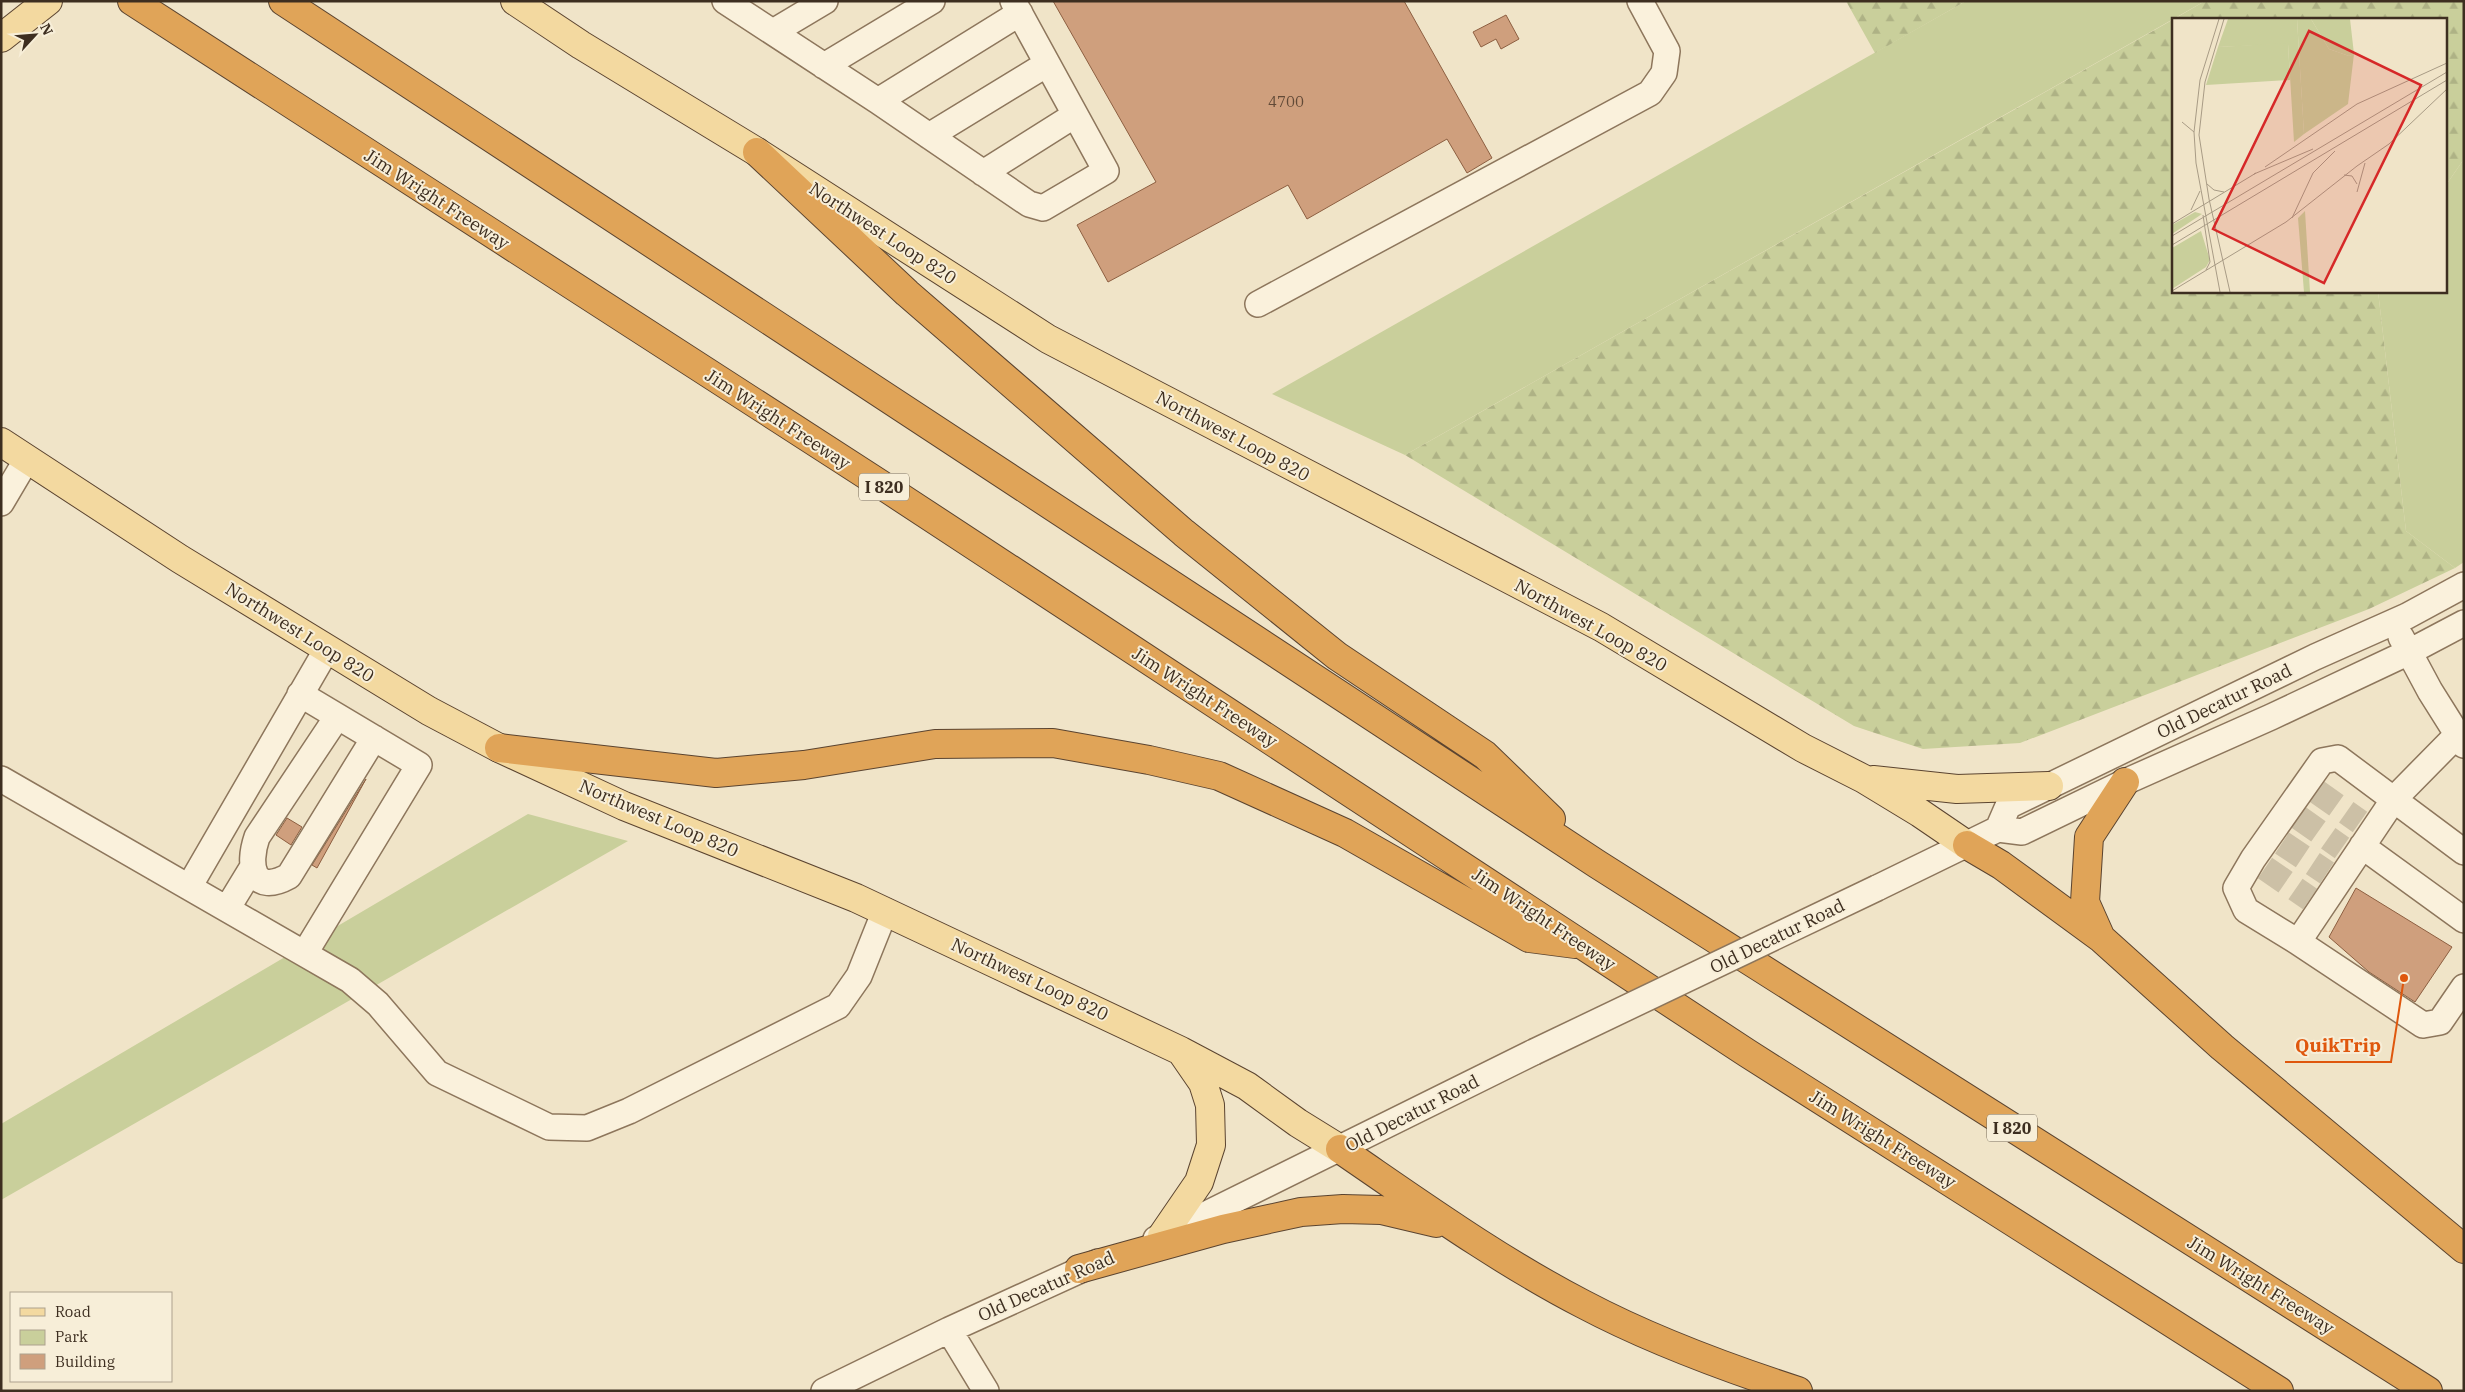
<svg xmlns="http://www.w3.org/2000/svg" width="2465" height="1392" viewBox="0 0 2465 1392" font-family="'IBM Plex Serif',serif">
  <style>
    .green { fill: #c9cf9b }
    .forest { fill: url(#forest-firs) }
    .building { fill: #cf9f7d; stroke: #8d5f41 }
    .lines { fill: none; stroke-linecap: round; stroke-linejoin: round }
    .minor-tunnel { stroke: #ccc0a6; stroke-width: 25; stroke-dasharray: 25 12; stroke-linecap: butt }
    .minor-casing { stroke: #8d765c; stroke-width: 28 }
    .major-casing { stroke: #5b4430; stroke-width: 30 }
    .highway-casing { stroke: #5b4430; stroke-width: 30 }
    .minor { stroke: #faf1dc; stroke-width: 25 }
    .major { stroke: #f3d9a0; stroke-width: 28 }
    .highway { stroke: #e0a458; stroke-width: 28 }
    .minor-bridge-casing { stroke: #8d765c; stroke-width: 28; stroke-linecap: butt }
    .minor-bridge { stroke: #faf1dc; stroke-width: 25 }
    .labels { text-anchor: middle; dominant-baseline: central; stroke-width: 4; stroke-linejoin: round; paint-order: stroke }
    .number-label { font-size: 15px; fill: #624a37 }
    .shield { fill: #f7eed8; stroke: #756857; stroke-width: 1 }
    .shield-label { font-size: 16px; font-weight: bold; fill: #3d2e20 }
    .street-label { font-size: 18px; fill: #3d2e20; stroke: #f7eed8 }
    .inset-road { fill: none; stroke: #a89b85; stroke-width: 1 }
    .view { fill: #d62828; fill-opacity: 0.15; stroke: #d62828; stroke-width: 2.5 }
    .inset-edge { fill: none; stroke: #3d2e20; stroke-width: 2.5 }
    .leader { fill: none; stroke: #df570d; stroke-width: 2 }
    .callout-dot { fill: #df570d; stroke: #f7eed8; stroke-width: 2 }
    .callout-label { font-size: 19px; text-anchor: middle; font-weight: bold; fill: #df570d; stroke: #f7eed8; stroke-width: 4; stroke-linejoin: round; paint-order: stroke }
  </style>
  <defs>
    <pattern id="forest-firs" width="22" height="20" patternUnits="userSpaceOnUse" patternTransform="scale(1.25)"><rect width="22" height="20" fill="#c9cf9b"/><path d="M5 1l3.5 6h-7zM16 11l3.5 6h-7z" fill="#aeb285"/></pattern>
  </defs>
  <rect width="100%" height="100%" fill="#f0e4c8"/>
  <!-- green -->
  <path class="green" d="M1966,1H2205L1405,455L1272,394Z
    M2464,159V562L2455,568L2406,531L2378,291H2446V185Z
    M528,814L628,841L1,1200V1124Z"/>
  <!-- forest -->
  <path class="forest" d="M1846,1H1966L1875,53Z
    M2205,1H2464V159L2446,185V19H2174Z
    M2174,19V291H2378L2406,531L2455,568L2369,609L2020,743L1923,749L1854,726L1405,455Z"/>
  <!-- building -->
  <path class="building" d="M1053,1H1404L1492,158L1467,173L1447,139L1307,219L1288,185L1108,282L1077,225L1156,182Z
    M1506,15L1519,39L1501,49L1496,39L1481,47L1473,32Z
    M366,779L317,868L312,865Z
    M287,818L302,827L291,845L276,835Z
    M2356,888L2452,947L2415,1002L2369,972L2329,937Z"/>
  <g class="lines">
    <!-- minor-tunnel -->
    <path class="minor-tunnel" d="M2316,791L2360,822
      M2298,817L2342,848
      M2282,843L2327,873
      M2265,868L2310,899"/>
    <!-- minor casing -->
    <g class="minor-casing">
      <path id="minor" d="M725,1L878,101L1029,204L1043,208L1106,171L1013,1
        M773,32L825,1
        M824,66L932,1
        M878,101L1020,13
        M929,136L1047,64
        M983,173L1075,115
        M1258,304L1650,93L1664,73L1667,51L1640,1
        M1,503L27,459
        M2401,637L2430,691L2464,745
        M300,694L419,765L305,953
        M337,717L257,837C247,866 253,896 289,876L374,738
        M2457,735L2394,799L2298,942L2423,1025L2440,1022L2464,987
        M1,779L350,980L378,1004L437,1073L549,1127L587,1128L629,1111L838,1006L859,976L885,911
        M1998,829L2008,806L2315,657L2407,616L2464,585
        M2362,846L2464,920
        M189,887L327,649
        M1877,888L1998,829L2022,832L2125,782L2271,717L2409,652L2464,623
        M227,909L252,868
        M2298,942L2246,910L2236,888L2253,859L2322,761L2338,758L2464,852
        M1156,1239L1534,1052
        M949,1330L986,1391
        M824,1391L949,1330L1098,1262"/>
    </g>
    <!-- major casing -->
    <g class="major-casing">
      <path id="major" d="M515,1L581,45L757,152L1048,339L1601,627L1803,748L1864,779L1920,813L1967,845
        M1,38L48,1
        M1,442L180,559L429,711L499,748L624,806L856,898L1181,1051L1247,1086L1298,1123L1340,1149
        M1873,780L1957,789L2049,786
        M1162,1236L1199,1182L1211,1145L1210,1105L1203,1083L1183,1054"/>
    </g>
    <!-- highway casing -->
    <g class="highway-casing">
      <path id="highway" d="M132,1L891,491L1747,1053L2279,1391
        M283,1L1597,864L2428,1391
        M757,152L907,293L1184,533L1337,656L1485,755L1551,819
        M499,748L716,773L804,765L935,744L1053,743L1149,760L1219,776L1345,833L1529,938L1575,944
        M1967,845L2001,865L2102,939L2222,1047L2464,1249
        M2101,938L2085,902L2089,837L2125,782
        M1340,1149C1419,1203 1498,1260 1583,1304C1651,1340 1724,1367 1798,1391
        M1079,1269L1223,1229L1301,1212L1343,1209L1381,1210L1436,1223"/>
    </g>
    <!-- minor -->
    <use href="#minor" class="minor"/>
    <!-- major -->
    <use href="#major" class="major"/>
    <!-- highway -->
    <use href="#highway" class="highway"/>
    <!-- minor-bridge casing -->
    <g class="minor-bridge-casing">
      <path id="minor-bridge" d="M1534,1052L1877,888"/>
    </g>
    <!-- minor-bridge -->
    <use href="#minor-bridge" class="minor-bridge"/>
  </g>
  <g class="labels">
    <!-- number labels -->
    <g class="number-label">
      <text x="1286" y="101">4700</text>
    </g>
    <!-- shield labels -->
    <g class="shield">
      <rect x="859" y="473.5" width="50" height="27" rx="4"/>
      <rect x="1987" y="1114.5" width="50" height="27" rx="4"/>
    </g>
    <g class="shield-label">
      <text x="884" y="487">I 820</text>
      <text x="2012" y="1128">I 820</text>
    </g>
    <!-- street labels -->
    <g class="street-label">
      <text transform="translate(437 199) rotate(33)">Jim Wright Freeway</text>
      <text transform="translate(883 233) rotate(33)">Northwest Loop 820</text>
      <text transform="translate(778 419) rotate(33)">Jim Wright Freeway</text>
      <text transform="translate(1233 436) rotate(28)">Northwest Loop 820</text>
      <text transform="translate(1591 625) rotate(29)">Northwest Loop 820</text>
      <text transform="translate(300 632) rotate(32)">Northwest Loop 820</text>
      <text transform="translate(1205 697) rotate(33)">Jim Wright Freeway</text>
      <text transform="translate(2224 701) rotate(-26)">Old Decatur Road</text>
      <text transform="translate(659 818) rotate(23)">Northwest Loop 820</text>
      <text transform="translate(1544 919) rotate(34)">Jim Wright Freeway</text>
      <text transform="translate(1777 936) rotate(-26)">Old Decatur Road</text>
      <text transform="translate(1030 979) rotate(25)">Northwest Loop 820</text>
      <text transform="translate(1412 1113) rotate(-27)">Old Decatur Road</text>
      <text transform="translate(1883 1139) rotate(32)">Jim Wright Freeway</text>
      <text transform="translate(2261 1285) rotate(32)">Jim Wright Freeway</text>
      <text transform="translate(1046 1286) rotate(-24)">Old Decatur Road</text>
    </g>
  </g>
  <!-- overview -->
  <g transform="translate(2172 18)">
    <rect width="275" height="275" fill="#f0e4c8"/>
    <path d="M56,1H125L132,116L122,124L116,26L46,29ZM139,1H178L182,36L177,38L157,31ZM133,193L138,274H132L126,200ZM23,194L30,196L0,216V207ZM29,213L38,242L34,249L0,271V230Z" fill="#c9cf9b"/>
    <path d="M125,1H139L157,31L177,38L182,36L176,86L132,116ZM116,25L118,62L34,67L46,29Z" fill="#c9cf9b"/>
    <path class="inset-road" d="M47,1L28,62L22,114L24,145L48,274M52,1L33,64L27,117L37,181L58,274M185,86L275,45M10,104L22,114M185,148L217,126L275,71M93,149L185,86M82,156L141,131M172,157L180,158L185,166M35,166L42,172L52,174M185,174L193,145M19,192L28,173M31,197L38,244L34,252M120,200L141,155L163,133M0,206L84,155M0,218L275,54M0,227L275,62M0,273L114,204L185,148"/>
    <path class="view" d="M137,13L249,67L152,265L41,211Z"/>
    <rect width="275" height="275" class="inset-edge"/>
  </g>
  <!-- callouts -->
  <path class="leader" d="M2404 978L2391 1062H2285"/>
  <circle class="callout-dot" cx="2404" cy="978" r="5"/>
  <g class="callout-label">
    <text x="2338" y="1052">QuikTrip</text>
  </g>
  <!-- border -->
  <rect width="2465" height="1392" fill="none" stroke="#3d2e20" stroke-width="5"/>
  <!-- legend -->
  <rect x="10" y="1292" width="162" height="90" fill="#f7eed8" stroke="#ada18e"/>
  <rect x="20" y="1308" width="25" height="8" fill="#f3d9a0" stroke="#ada18e"/>
  <text x="55" y="1317" font-size="15" fill="#3d2e20">Road</text>
  <rect x="20" y="1330" width="25" height="15" fill="#c9cf9b" stroke="#ada18e"/>
  <text x="55" y="1342" font-size="15" fill="#3d2e20">Park</text>
  <rect x="20" y="1354" width="25" height="15" fill="#cf9f7d" stroke="#ada18e"/>
  <text x="55" y="1367" font-size="15" fill="#3d2e20">Building</text>
  <!-- north arrow -->
  <g transform="translate(35 35) rotate(64)" stroke="#f7eed8" stroke-width="4" paint-order="stroke">
  <path d="M0-4L9 19L0 12L-9 19Z" fill="#3d2e20"/>
  <text y="-8" font-size="14" font-weight="bold" text-anchor="middle" fill="#3d2e20">N</text>
  </g>
</svg>
